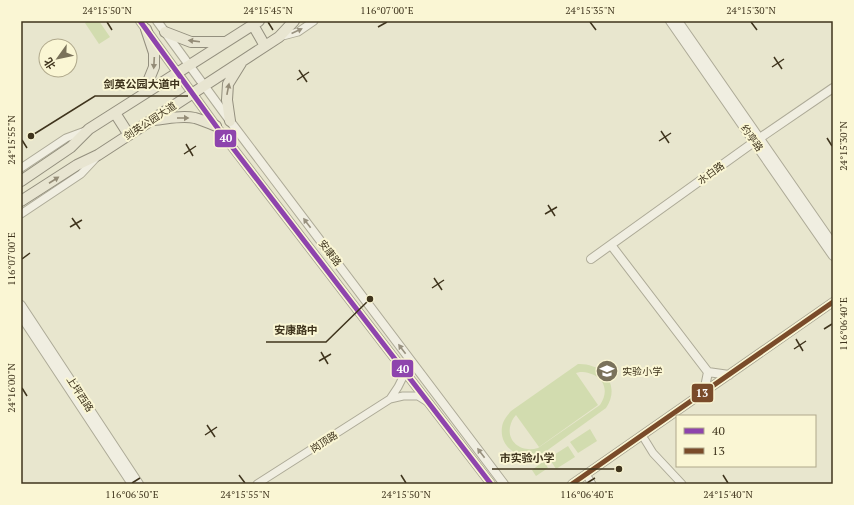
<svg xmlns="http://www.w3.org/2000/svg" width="854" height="505" viewBox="0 0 854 505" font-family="'PT Serif','Noto Sans SC',serif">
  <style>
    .garden { fill: #d2dcaf; fill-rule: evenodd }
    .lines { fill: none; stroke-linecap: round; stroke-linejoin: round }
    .minor-casing { stroke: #adaa97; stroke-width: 9 }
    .tertiary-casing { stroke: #adaa97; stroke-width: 10 }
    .primary-casing { stroke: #938f7e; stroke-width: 12 }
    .minor { stroke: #f0eee1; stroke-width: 7 }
    .tertiary { stroke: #f0eee1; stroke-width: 8 }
    .primary { stroke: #e8e5d1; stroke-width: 10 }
    .bus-1-casing { stroke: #faf6d4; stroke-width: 8 }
    .bus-2-casing { stroke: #faf6d4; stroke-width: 8 }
    .bus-1 { stroke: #8e44ad; stroke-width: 5 }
    .bus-2 { stroke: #7a4b2a; stroke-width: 5 }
    .oneway { fill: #98917f }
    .oneway2 { fill: #948c77 }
    .ticks { fill: none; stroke: #3f341d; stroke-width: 1.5 }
    .labels { text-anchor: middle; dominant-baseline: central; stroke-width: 4; stroke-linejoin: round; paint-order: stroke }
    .street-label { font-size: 10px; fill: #3f341d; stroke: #faf6d4 }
    .poi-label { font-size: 10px; fill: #3f341d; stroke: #faf6d4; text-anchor: start }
    .leader { fill: none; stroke: #3f341d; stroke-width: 1.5 }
    .callout-dot { fill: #3f341d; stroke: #faf6d4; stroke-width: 1.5 }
    .callout-label { font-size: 11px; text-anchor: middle; font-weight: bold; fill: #3f341d; stroke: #faf6d4; stroke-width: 4; stroke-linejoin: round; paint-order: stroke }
    .line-badge { stroke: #faf6d4; stroke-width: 1.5 }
    .badge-label { font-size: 11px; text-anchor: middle; font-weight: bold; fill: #fff }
    .neatline { fill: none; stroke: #3f341d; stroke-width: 1.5 }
    .ticks-label { font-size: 10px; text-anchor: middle; fill: #3f341d }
  </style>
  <rect width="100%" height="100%" fill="#e8e6ce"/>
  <!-- garden -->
  <path class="garden" d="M88,21H99L110,37L99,44L85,23Z
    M578,364C604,363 621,386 606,408L538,457C520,460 499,448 502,427C503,420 507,416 511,411ZM580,372C600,372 612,387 600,405L538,448C523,453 507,443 510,427C511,422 513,418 516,415L539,447L598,405L576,373Z
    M590,429L597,441L578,453L570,442Z
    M568,446L575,457L556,469L549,458Z
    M544,461L548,468L536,476L532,470Z"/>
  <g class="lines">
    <!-- minor casing -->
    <g class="minor-casing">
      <path id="minor" d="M279,37L298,32L314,21
        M21,168L66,138L85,131
        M21,214L81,174L96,158
        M390,399L398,387L403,377L400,367
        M645,440L653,453L682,484
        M589,479L592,484
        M257,484L390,399L403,396H418L426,401"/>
    </g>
    <!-- tertiary casing -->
    <g class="tertiary-casing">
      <path id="tertiary" d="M140,21L216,126L491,484
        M157,21L230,121L504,484
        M670,21L833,256
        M678,21L833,244
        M611,245L708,372L729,375
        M591,259L754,142L833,88
        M21,305L139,484
        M21,316L132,484
        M704,392L708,372
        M572,484L833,302"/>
    </g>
    <!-- primary casing -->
    <g class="primary-casing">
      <path id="primary" d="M253,25L265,46
        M165,32L191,42H224
        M143,94L154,67V53L146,29
        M115,113L129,135
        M154,120C167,119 181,115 195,118C202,120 209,123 216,126
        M230,121L227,100L228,84L241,63
        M21,181L71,147L89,129L259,21
        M21,201L77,165L98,155L279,37L294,21"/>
    </g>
    <!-- minor -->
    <use href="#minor" class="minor"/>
    <!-- tertiary -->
    <use href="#tertiary" class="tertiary"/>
    <!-- primary -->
    <use href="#primary" class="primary"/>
    <!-- bus-1 casing -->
    <g class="bus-1-casing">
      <path id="bus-1" d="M140,21L216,126L491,484"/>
    </g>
    <!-- bus-2 casing -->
    <g class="bus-2-casing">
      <path id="bus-2" d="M572,484L833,302"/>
    </g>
    <!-- bus-1 -->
    <use href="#bus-1" class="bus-1"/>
    <!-- bus-2 -->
    <use href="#bus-2" class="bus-2"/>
  </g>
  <!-- one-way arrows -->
  <defs><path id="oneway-solid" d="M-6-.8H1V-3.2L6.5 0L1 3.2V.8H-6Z"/></defs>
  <g class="oneway">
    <use href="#oneway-solid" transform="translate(297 31) rotate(-25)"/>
    <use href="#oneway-solid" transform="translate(307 223) rotate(-127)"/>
    <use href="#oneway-solid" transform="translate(402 349) rotate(-127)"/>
    <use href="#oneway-solid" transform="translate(481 453) rotate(-127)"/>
  </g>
  <g class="oneway2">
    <use href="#oneway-solid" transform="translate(194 41) rotate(-173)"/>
    <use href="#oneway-solid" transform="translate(154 63) rotate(93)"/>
    <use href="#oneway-solid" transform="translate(228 89) rotate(-79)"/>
    <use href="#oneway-solid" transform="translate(183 118)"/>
    <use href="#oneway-solid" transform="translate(54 180) rotate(-33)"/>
  </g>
  <!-- ticks -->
  <path class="ticks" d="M107,22L112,30M268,22L273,30M590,22L596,30M751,22L757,30M378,27L387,22M774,57L782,69M772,67L784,59M299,70L307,82M297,80L309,72M661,131L669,143M827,138L832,146M22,140L27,148M659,141L671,133M186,144L193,156M184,154L196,146M548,205L555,216M545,214L557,207M72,218L80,229M70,227L82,220M22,259L30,253M434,278L442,290M432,288L444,280M824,329L832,324M796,339L803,351M794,349L806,341M321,352L328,364M319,361L331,354M22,388L27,396M207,425L215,437M205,435L217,427M239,475L245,483M401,475L406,483M723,475L728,483M132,483L140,478M587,483L595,478"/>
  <!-- icons -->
  <defs>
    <g id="school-disc" transform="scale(1.15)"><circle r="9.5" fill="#7a725b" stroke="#faf6d4"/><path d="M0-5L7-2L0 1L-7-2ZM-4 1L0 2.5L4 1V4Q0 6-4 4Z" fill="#fff"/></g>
  </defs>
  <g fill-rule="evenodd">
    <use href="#school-disc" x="607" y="371"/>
  </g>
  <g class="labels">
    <!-- street labels -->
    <g class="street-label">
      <text transform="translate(150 121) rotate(-33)">剑英公园大道</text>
      <text transform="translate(752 138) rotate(55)">约亭路</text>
      <text transform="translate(711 173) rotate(-36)">水白路</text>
      <text transform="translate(330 253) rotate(53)">安康路</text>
      <text transform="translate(80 394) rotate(57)">上坪西路</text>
      <text transform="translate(324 442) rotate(-32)">岗顶路</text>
    </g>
    <!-- poi labels -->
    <g class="poi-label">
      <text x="622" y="371">实验小学</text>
    </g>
  </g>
  <!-- callouts -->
  <path class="leader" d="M31 136L95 96H188M370 299L326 342H266M619 469L563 469H492"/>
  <g class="callout-dot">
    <circle cx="31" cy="136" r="4"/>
    <circle cx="370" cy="299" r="4"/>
    <circle cx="619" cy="469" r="4"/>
  </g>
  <g class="callout-label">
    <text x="142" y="88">剑英公园大道中</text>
    <text x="296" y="334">安康路中</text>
    <text x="527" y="462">市实验小学</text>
  </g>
  <g class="line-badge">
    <rect x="214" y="129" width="23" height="19" rx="4" fill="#8e44ad"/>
    <rect x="391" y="359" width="23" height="19" rx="4" fill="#8e44ad"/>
    <rect x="691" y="383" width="23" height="20" rx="4" fill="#7a4b2a"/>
  </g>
  <g class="badge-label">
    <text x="226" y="142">40</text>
    <text x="403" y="373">40</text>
    <text x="702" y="397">13</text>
  </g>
  <!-- border -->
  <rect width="854" height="505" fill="none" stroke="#faf6d4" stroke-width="44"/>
  <!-- legend -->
  <rect x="676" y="415" width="140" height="52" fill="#faf6d4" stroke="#afa88b"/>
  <rect x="684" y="428" width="20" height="6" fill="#8e44ad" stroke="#afa88b"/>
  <text x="712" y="435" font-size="12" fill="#3f341d">40</text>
  <rect x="684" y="448" width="20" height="6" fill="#7a4b2a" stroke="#afa88b"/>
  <text x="712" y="455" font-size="12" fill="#3f341d">13</text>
  <!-- north arrow -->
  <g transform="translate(58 58) rotate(237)"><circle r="19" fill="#faf6d4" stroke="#afa88b"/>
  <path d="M0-3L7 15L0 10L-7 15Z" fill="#7a725b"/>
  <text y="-6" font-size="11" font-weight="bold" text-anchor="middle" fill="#3f341d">北</text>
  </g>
  <rect x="22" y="22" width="810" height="461" class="neatline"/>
  <g class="ticks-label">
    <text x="107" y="14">24°15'50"N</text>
    <text x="268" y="14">24°15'45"N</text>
    <text x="387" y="14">116°07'00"E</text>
    <text x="590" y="14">24°15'35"N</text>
    <text x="751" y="14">24°15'30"N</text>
    <text transform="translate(11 140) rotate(-90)" y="4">24°15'55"N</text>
    <text transform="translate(843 146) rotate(-90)" y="4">24°15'30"N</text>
    <text transform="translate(11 259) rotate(-90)" y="4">116°07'00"E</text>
    <text transform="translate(843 324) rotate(-90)" y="4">116°06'40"E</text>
    <text transform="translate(11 388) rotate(-90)" y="4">24°16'00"N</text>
    <text x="132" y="498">116°06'50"E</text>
    <text x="245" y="498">24°15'55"N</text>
    <text x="406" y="498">24°15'50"N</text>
    <text x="587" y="498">116°06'40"E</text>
    <text x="728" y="498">24°15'40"N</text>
  </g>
</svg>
